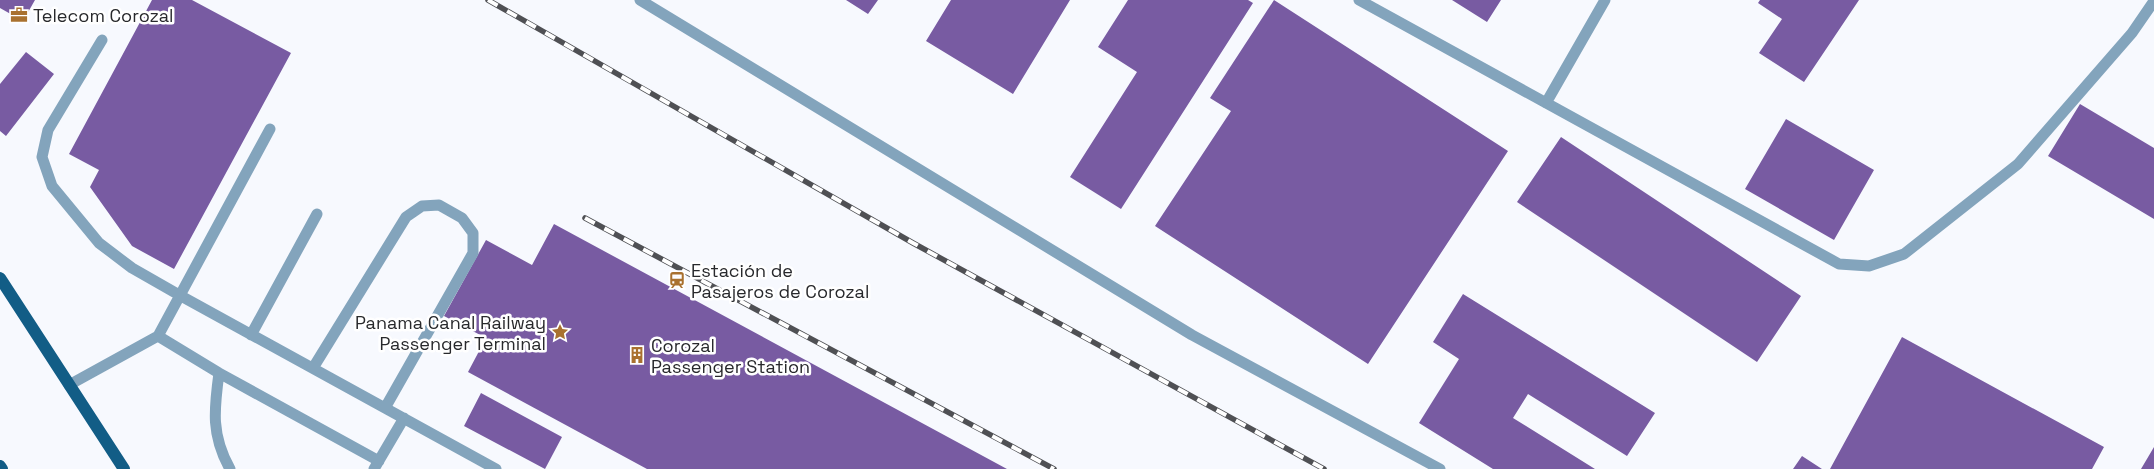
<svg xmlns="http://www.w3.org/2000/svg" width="2154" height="469" viewBox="0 0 2154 469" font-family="'Space Grotesk',sans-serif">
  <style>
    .building { fill: #785ba2 }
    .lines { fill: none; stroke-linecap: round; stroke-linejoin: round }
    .service { stroke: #83a4bc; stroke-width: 11 }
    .primary { stroke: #125d86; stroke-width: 12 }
    .rail-casing { stroke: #4f5054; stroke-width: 5.5 }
    .rail { stroke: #fff; stroke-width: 4; stroke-dasharray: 11; stroke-linecap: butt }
    .labels { text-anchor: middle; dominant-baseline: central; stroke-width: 5; stroke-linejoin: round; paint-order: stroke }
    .poi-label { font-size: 18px; fill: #28292c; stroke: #fff; text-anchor: start }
  </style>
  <rect width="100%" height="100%" fill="#f7f9fe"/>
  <!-- building -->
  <path class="building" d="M0,0H35L23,21L0,8Z
    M152,0H192L291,53L174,269L132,246L90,187L99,170L69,154Z
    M846,0H878L868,14Z
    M951,0H1070L1013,94L926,41Z
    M1128,0H1248L1253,3L1121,209L1070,177L1137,72L1098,47Z
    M1274,0L1508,151L1368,364L1155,226L1231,111L1210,98Z
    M1452,0H1501L1487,22Z
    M1760,0H1859L1804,82L1759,53L1782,19L1758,3Z
    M26,52L54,74L6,136L0,131V84Z
    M2080,104L2154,148V219L2048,156Z
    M1786,119L1874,170L1834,240L1745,189Z
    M1561,137L1801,296L1757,362L1517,202Z
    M554,224L1007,469H647L468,372L486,338L444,316L486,240L532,265Z
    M1463,294L1655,413L1627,456L1528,394L1513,418L1595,469H1493L1419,423L1459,359L1433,342Z
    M1902,337L2104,447L2092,469H1830Z
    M481,393L562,437L545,469L464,426Z
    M2154,447V469H2141Z
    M1802,456L1822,469H1793Z"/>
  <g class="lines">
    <!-- service -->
    <path class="service" d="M640,0L1192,335L1440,469
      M1359,0L1839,264L1869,266L1904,254L2018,164L2132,33L2154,1
      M102,40L48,130L42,157L52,186L99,243L132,268L181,296L496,469
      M1546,103L1605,0
      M251,335L317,214
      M158,336L219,373L379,461
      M313,368L406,217L422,206L439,205L462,218L473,233V253L385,408
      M219,373C214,410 211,435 230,469
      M69,385L158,336L270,129
      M374,469L404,418"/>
    <!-- primary -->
    <path class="primary" d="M0,278L124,469
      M0,466L2,469"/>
    <!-- rail casing -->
    <g class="rail-casing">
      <path id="rail" d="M488,0L913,243L1324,469
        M585,218L1054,469"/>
    </g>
    <!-- rail -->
    <use href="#rail" class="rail"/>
  </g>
  <!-- icons -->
  <defs>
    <g id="office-bare" transform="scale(1.35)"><path d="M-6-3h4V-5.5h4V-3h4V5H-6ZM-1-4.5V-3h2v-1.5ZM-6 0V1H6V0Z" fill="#a9712f" stroke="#fff" stroke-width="2.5" paint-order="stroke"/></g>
    <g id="station-bare" transform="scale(1.35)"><path d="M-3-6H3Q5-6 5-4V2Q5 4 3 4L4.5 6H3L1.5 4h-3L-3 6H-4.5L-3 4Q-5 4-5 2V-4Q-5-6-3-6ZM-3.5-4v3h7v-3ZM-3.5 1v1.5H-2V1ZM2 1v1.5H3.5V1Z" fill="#a9712f" stroke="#fff" stroke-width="2.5" paint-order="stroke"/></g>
    <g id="sight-bare" transform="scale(1.35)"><path d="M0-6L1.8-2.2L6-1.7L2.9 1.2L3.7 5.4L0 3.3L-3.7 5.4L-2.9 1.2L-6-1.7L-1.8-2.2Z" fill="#a9712f" stroke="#fff" stroke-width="2.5" paint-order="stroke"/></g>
    <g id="building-bare" transform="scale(1.35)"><path d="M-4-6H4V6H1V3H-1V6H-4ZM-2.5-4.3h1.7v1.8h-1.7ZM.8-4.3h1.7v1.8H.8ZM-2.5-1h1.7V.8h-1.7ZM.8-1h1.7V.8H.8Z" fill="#a9712f" stroke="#fff" stroke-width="2.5" paint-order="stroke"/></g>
  </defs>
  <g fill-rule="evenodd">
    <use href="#office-bare" x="19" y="15"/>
    <use href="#station-bare" x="677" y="280"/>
    <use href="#sight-bare" x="560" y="332"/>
    <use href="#building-bare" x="637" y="355"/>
  </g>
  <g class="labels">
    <!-- poi labels -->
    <g class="poi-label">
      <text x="33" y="15">Telecom Corozal</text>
      <text x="691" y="270">Estación de<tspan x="691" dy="21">Pasajeros de Corozal</tspan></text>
      <text x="546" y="322" text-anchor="end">Panama Canal Railway<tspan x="546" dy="21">Passenger Terminal</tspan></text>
      <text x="651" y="345">Corozal<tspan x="651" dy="21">Passenger Station</tspan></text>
    </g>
  </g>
</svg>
